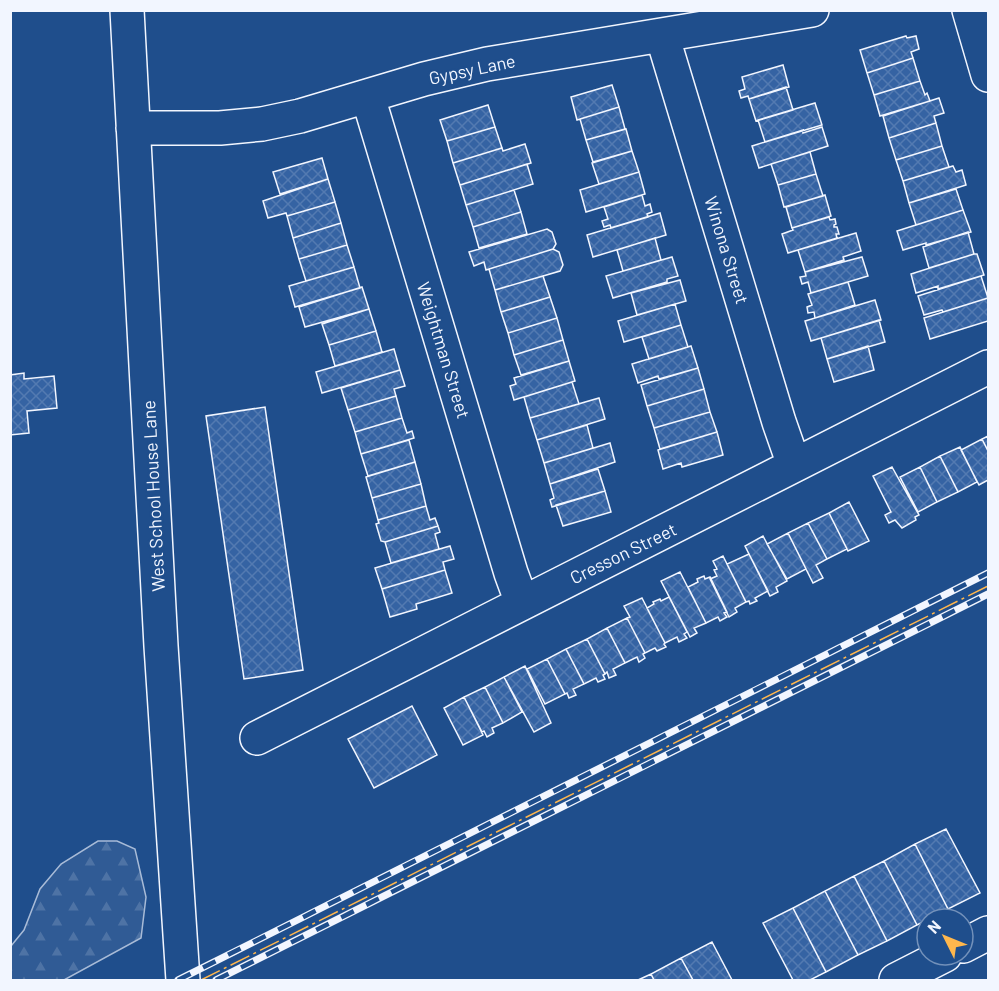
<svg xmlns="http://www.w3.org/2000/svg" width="999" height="991" viewBox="0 0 999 991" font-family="Barlow,sans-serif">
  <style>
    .forest { fill: url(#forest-firs); stroke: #a8bbd7; stroke-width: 1.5 }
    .building { fill: url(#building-cross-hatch); stroke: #f2f6ff; stroke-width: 1.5 }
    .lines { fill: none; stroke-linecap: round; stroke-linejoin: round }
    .minor-casing { stroke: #f2f6ff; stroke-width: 36 }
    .minor { stroke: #1f4e8c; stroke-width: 33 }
    .rail-casing { stroke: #f2f6ff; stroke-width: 7 }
    .rail { stroke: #1f4e8c; stroke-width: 4.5; stroke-dasharray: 14; stroke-linecap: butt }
    .power { stroke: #ffb74d; stroke-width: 1.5; stroke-dasharray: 21 4.5 3 4.5; stroke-linecap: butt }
    .labels { text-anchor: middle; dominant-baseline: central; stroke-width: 4.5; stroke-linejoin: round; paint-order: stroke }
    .street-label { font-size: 18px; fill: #f2f6ff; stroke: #1f4e8c }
  </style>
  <defs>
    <pattern id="forest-firs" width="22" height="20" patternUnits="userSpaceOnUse" patternTransform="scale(1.5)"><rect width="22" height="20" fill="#305b95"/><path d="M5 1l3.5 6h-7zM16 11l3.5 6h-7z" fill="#4e73a5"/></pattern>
    <pattern id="building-cross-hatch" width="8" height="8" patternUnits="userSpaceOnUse" patternTransform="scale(1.5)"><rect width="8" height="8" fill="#3563a3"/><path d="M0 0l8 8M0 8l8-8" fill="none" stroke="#537ab1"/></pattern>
  </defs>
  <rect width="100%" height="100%" fill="#1f4e8c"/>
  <!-- forest -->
  <path class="forest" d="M98,841H117L135,849L146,897L141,938L64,980H11V946L24,930L40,889L61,864Z"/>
  <!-- building -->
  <path class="building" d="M906,36L907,38L916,36L919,49L911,52L913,58L867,73L860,50Z
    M913,58L920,81L874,95L867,73Z
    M783,65L789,87L749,99L748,96L741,98L739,91L745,89L742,77Z
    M920,81L925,95L927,93L930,101L880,116L874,95Z
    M612,85L619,107L577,120L571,97Z
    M786,87L793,110L756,121L749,99Z
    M939,98L944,113L934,116L936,123L889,138L883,116Z
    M815,103L822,125L765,142L758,120Z
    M488,105L495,127L447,141L440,120Z
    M619,107L625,129L586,140L580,119Z
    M936,123L942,146L896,160L889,138Z
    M495,127L502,148L453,163L447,141Z
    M822,127L828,146L759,168L752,146L803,130V133Z
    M626,129L632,151L593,162L586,140Z
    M525,144L531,163L460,185L453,163L502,148L503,151Z
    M942,146L949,167L903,181L896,160Z
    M632,151L639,172L599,184L592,163Z
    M810,152L816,174L778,185L771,164Z
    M322,158L328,179L280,194L273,172Z
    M527,164L533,184L466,205L460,185Z
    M953,166L956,172L962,170L966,185L909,203L903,181Z
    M639,172L645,194L586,212L580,190Z
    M816,174L823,196L784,207L778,185Z
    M328,179L335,202L287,216L286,213L268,218L263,201Z
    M956,189L963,210L916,225L909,203Z
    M514,190L521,212L473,227L466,205Z
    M642,195L645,206L650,204L652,212L647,214L648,217L611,228L610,225L604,227L602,221L608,219L604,207Z
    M825,195L831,216L792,228L786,207Z
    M335,202L341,223L293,238L287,216Z
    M963,210L971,232L926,245V243L903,250L897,231Z
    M521,212L527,234L479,248L473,227Z
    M660,213L666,235L593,257L587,235Z
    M829,217L830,220L835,219L836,224L834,225V227H837L839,234H836L837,238L788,253L782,234L793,230L792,228Z
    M341,223L347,245L299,259L293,238Z
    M547,229L552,232L556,244L553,249L486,270L484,262L474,266L469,252Z
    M968,232L974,254L929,268L923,247Z
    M856,233L861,251L843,257L844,260L805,272L798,250Z
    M655,238L661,260L623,271L617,250Z
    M347,245L354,267L306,281L299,259Z
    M553,249L559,252L563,265L560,271L495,290L489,269Z
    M974,254H977L984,275L938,289V286L916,293L911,274Z
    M672,257L678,276L667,279V282L613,298L606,276Z
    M862,257L868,276L811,293L808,282L802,284L800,277L806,276L805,272Z
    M354,267L360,288L295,307L289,286Z
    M543,276L550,297L501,312L495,290Z
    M981,276L988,298L943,312L942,310L924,315L918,296Z
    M680,280L686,301L637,315L631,293Z
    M848,282L855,305L815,318L814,312L808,313L807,307L812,305L808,294Z
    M362,287L369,309L305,327L299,307Z
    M550,297L557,318L508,333L501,312Z
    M988,298V321L930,339L924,318Z
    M875,300L881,320L811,341L805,321Z
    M675,304L681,325L624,342L618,321Z
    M369,309L376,331L329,345L322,324Z
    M557,318L563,340L514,355L508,333Z
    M879,320L885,342L827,359L821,338Z
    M681,325L688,347L649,359L642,337Z
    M376,331L382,352L335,366L329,345Z
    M563,340L569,361L521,375L514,355Z
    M691,346L698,368L659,379L658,376L638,383L632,364Z
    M868,346L874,370L834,382L827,359Z
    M394,349L400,370L322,393L316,372Z
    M569,361L575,381L514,400L510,386L516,384L514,378Z
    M698,368L704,389L647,406L641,385Z
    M400,370L405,386L394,389L396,396L348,410L341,388Z
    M24,373V379L54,376L57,408L27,411L29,433L10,435V375Z
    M572,382L579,404L530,418L524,397Z
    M704,389L710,412L654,428L647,406Z
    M396,396L402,418L355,432L348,410Z
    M599,398L605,419L537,440L530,418Z
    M265,407L303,670L244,679L206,416Z
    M710,412L717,432L660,449L654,428Z
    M402,418L407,433L412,431L414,438L361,454L355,432Z
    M587,425L593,448L544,463L537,440Z
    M717,432L723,455L682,467L681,463L663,469L658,450Z
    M988,436V451L982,439Z
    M982,439L988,451V480L979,485L961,450Z
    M409,440L415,462L368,476L361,454Z
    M610,443L615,462L550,484L544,463Z
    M960,447L977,482L958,492L940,456Z
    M940,456L958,492L937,502L920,467Z
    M415,462L421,484L372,498L366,477Z
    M892,467L919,515L915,517L916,520L902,528L895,520L889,523L885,515L891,512L873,476Z
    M920,467L937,502L918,512L900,477Z
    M598,469L605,491L552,507L550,500L554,498L550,484Z
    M421,484L426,506L378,520L372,498Z
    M605,491L611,512L563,526L556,505Z
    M849,502L869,541L848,551L829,513Z
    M426,506L430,520L435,518L438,526L385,542L381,541L376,524L379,523L378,520Z
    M829,513L847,549L827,559L808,523Z
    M808,523L827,559L816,565L823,578L813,583L788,533Z
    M438,526L440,532L435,534L439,549L391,563L385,542Z
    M788,533L806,569L787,579L767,544Z
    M763,536L787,581L776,587L778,592L770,596L745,546Z
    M450,546L454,559L443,562L445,570L382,589L375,568Z
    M749,554L768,591L755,598L757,601L750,604L749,601L746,602L727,564Z
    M723,556L746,602L735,608L737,612L729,617L710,579L717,576L714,570L717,569L713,561Z
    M445,570L452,593L416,604L417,609L390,617L382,589Z
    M680,572L706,623L694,628L697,633L690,637L661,581Z
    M704,576L705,579L710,577L727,612L724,613L727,617L720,621L718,617L706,623L688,587L698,582L697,579Z
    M669,597L687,632L684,634L687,638L679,642L677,637L665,643L647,608L654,604L653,602L660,599L661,601Z
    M642,598L665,643L664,644L666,647L657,651L655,648L645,653L627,618L630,617L624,606Z
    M627,618L645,653L643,654L645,658L639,662L637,657L625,663L607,628Z
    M607,628L625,663L613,669L616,675L609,678L607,672L605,674L587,639Z
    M587,639L605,674L603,675L605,679L598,682L596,678L584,684L566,649Z
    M566,649L584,684L573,689L576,695L569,698L567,693L565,694L547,659Z
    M547,659L565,694L545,704L527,669Z
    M525,666L551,723L534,732L504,677Z
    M504,677L522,712L503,723L485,687Z
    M485,687L503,723L492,728L494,733L487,737L484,731L482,732L464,697Z
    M464,697L483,735L463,745L444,708Z
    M412,706L437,755L374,788L348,739Z
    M946,829L980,893L948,909L915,844Z
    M915,844L948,909L917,925L884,861Z
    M884,861L917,925L887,941L854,876Z
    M854,876L887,941L858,955L825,891Z
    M825,891L858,955L826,972L793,908Z
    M793,908L826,972L810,980H793L763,923Z
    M712,942L732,980H693L681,958Z
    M681,958L693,980H654L651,974Z
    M651,974L654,980H638Z"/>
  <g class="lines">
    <!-- minor casing -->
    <g class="minor-casing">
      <path id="minor" d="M127,10L161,646L183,980
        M969,10L988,75
        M662,35L779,422L794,465
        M368,97L511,573L522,603
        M133,128H220L262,124L300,116L424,79L487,64L812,10
        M257,738L988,367
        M963,946L988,933
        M896,980L945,955"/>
    </g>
    <!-- minor -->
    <use href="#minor" class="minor"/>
    <!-- rail casing -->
    <g class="rail-casing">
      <path id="rail" d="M178,980L988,573
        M216,980L988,594"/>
    </g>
    <!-- rail -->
    <use href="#rail" class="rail"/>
    <!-- power -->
    <path class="power" d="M201,980L988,586"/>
  </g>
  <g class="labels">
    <!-- street labels -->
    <g class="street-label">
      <text transform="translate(472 69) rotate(-12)">Gypsy Lane</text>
      <text transform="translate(727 250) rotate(73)">Winona Street</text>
      <text transform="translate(444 350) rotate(73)">Weightman Street</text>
      <text transform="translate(153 496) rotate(-93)">West School House Lane</text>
      <text transform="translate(623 553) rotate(-26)">Cresson Street</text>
    </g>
  </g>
  <!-- border -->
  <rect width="999" height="991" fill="none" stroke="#f2f6ff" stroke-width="24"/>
  <!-- north arrow -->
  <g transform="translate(945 937) rotate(313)"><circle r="28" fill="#1f4e8c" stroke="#7391ba" stroke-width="1.5"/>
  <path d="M0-4.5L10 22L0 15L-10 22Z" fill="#ffb74d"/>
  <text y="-9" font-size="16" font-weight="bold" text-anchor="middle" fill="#f2f6ff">N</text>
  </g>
</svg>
